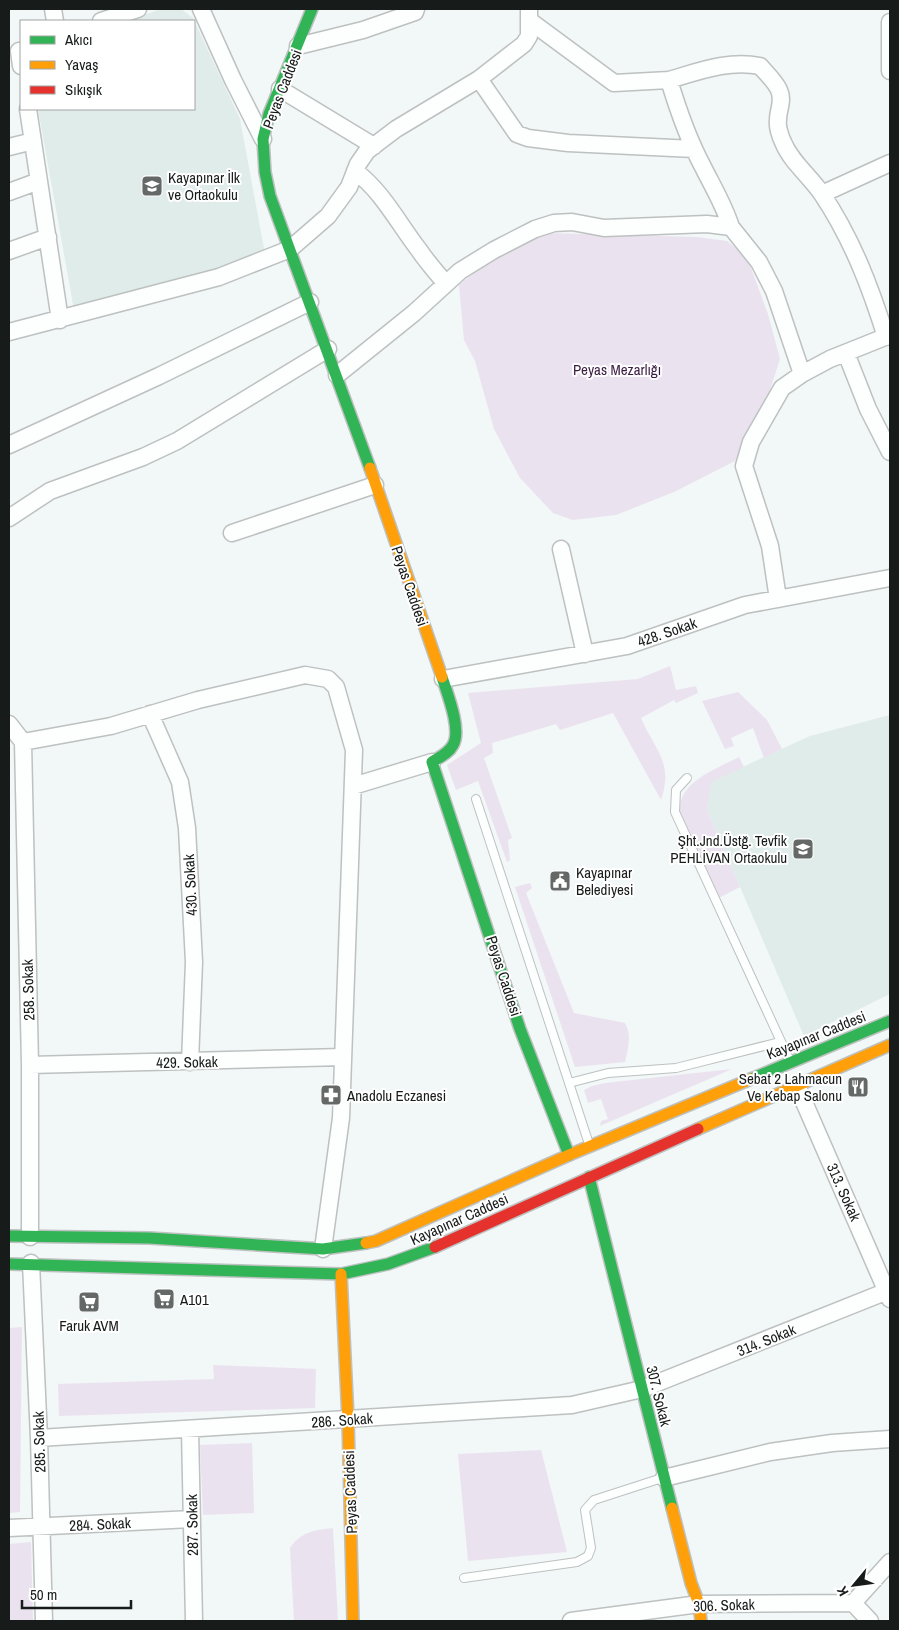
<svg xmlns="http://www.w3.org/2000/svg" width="899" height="1630" viewBox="0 0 899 1630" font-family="'Archivo Narrow',sans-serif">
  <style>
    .built { fill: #e0ecea }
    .green { fill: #ebe2f0 }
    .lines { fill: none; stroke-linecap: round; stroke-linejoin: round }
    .lane-casing { stroke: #bdc1c0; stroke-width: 10 }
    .street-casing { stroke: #bdc1c0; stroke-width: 19 }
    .fast-casing { stroke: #bdc1c0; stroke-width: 14 }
    .slow-casing { stroke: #bdc1c0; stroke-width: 14 }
    .jam-casing { stroke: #bdc1c0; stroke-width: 14 }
    .lane { stroke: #fdfefe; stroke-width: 8 }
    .street { stroke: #fdfefe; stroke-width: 16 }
    .fast { stroke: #30b455; stroke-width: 11 }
    .slow { stroke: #ff9f0a; stroke-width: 11 }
    .jam { stroke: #e5322d; stroke-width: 11 }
    .labels { text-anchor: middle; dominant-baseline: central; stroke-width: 4; stroke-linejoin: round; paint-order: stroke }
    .street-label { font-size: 15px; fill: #171b1a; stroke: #fff }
    .poi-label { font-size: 15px; fill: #171b1a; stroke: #fff; text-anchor: start }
    .park-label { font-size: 15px; fill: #3c1d42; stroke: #fff }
  </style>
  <rect width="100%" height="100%" fill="#f2f7f7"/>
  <!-- built -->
  <path class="built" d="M161,9H181L193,18L240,119L265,254L74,310L38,109H194V21H127Z
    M890,715V994L804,1036L707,810L710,782L810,736Z"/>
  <!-- green -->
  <path class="green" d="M545,233L697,237L727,241L747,257L768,314L780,359L770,390L735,461L674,492L616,515L573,520L553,513L520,478L494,429L475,361L464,340L459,285C485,263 514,248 545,233Z
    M670,666L676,690L696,686L698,693L676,703L674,700L641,718C654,749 674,762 661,800L613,713L560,730L556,724L492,743L493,753L484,758L512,838L508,840L510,860L507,862L478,781L456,790L447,765L481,743L468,693L638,679Z
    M738,692L767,720L782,749L764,758L753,728L731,738L734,746L725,749L702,701Z
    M739,757L744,767L711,782L707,810L740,887L717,899L679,814C678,781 715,770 739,757Z
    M530,883L532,888L526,893L574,1013L625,1023C632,1035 628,1048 625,1062L575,1067L515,887Z
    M732,1069L600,1126L601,1121L608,1119L601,1099L588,1103L584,1090L592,1086L605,1083Z
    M22,1327L20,1512L9,1513V1328Z
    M213,1365L316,1369L315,1408L59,1416L58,1384L214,1379Z
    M252,1443L254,1513L203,1515L200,1445Z
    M541,1450L567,1552L468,1561L458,1454Z
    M333,1528L338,1621H294L290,1548C300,1532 315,1530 333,1528Z
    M31,1542L33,1621H9V1544Z"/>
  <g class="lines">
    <!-- lane casing -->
    <g class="lane-casing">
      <path id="lane" d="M687,778L676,790L675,812L790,1061
        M476,799L589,1144
        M569,1083L608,1073L676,1068L780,1042
        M464,1578L577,1562L588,1556L591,1548L585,1510L594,1500L662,1478"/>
    </g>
    <!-- street casing -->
    <g class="street-casing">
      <path id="street" d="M53,9L55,21
        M201,9L233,80L263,139
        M101,21L138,9
        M530,21L614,83L669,80C678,110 688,139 703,167C713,187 724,205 731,227
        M890,22V71
        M298,46L363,30L415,12L416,9
        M19,51L21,66
        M479,79L517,134L528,138L568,143L694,149
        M669,80C700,71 728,60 760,66C766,73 775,81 779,90C784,101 778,109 778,120C777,126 780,136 783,142C791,162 810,176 822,194C852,239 870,286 886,337
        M280,89L374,146
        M28,109L60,320
        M9,147L33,141
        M355,171C383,192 398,223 419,250C427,262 437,273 446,284
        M9,192L39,181
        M822,194L890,163
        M9,251L48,237
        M9,332L219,277L290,249L328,216L349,187L358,164L367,151L396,129L479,79L524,44L529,36V9
        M846,353L868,409L890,452
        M337,375L414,313L460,271L494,250L535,229L554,223L572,222L604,228L707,224L731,227L759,262L774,291L802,374
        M9,445L159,376L310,302
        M9,518L50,491L143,457L177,441L328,349
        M232,533L375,485
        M561,549L585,654
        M778,599L770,546L744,466L751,442L782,388L802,374L830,359L890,335
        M443,679L627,646L745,605L890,578
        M150,714L180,782L187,828L194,962L190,1062
        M9,724L23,742L111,726L198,700L305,675L328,679L336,687L354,750L341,1118L323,1249
        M23,742L30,1065V1237
        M353,786L432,762
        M30,1065L343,1057
        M797,1086L890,1299
        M31,1263L39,1438L44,1621
        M190,1430L194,1621
        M39,1438L572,1405L642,1389L890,1290
        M664,1478L770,1452L832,1443L890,1439
        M9,1528L192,1519
        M853,1603L890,1562
        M571,1621L699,1604L853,1603L870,1621"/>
    </g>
    <!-- fast casing -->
    <g class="fast-casing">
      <path id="fast" d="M312,9L269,114L263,139L265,172L270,196L370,468
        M442,677C447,693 462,730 453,745C449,753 440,757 432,762L520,1029L569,1155
        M751,1079L890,1021
        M589,1177L672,1508
        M9,1236L149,1238L323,1249L366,1243
        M9,1264L341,1274L388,1264L435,1247"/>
    </g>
    <!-- slow casing -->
    <g class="slow-casing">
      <path id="slow" d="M370,468L442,677
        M698,1129L890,1045
        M366,1243L376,1241L569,1155L751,1079
        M341,1274L348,1419L353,1621
        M672,1508L691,1583L699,1604L701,1621"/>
    </g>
    <!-- jam casing -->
    <g class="jam-casing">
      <path id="jam" d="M435,1247L698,1129"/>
    </g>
    <!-- lane -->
    <use href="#lane" class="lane"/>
    <!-- street -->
    <use href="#street" class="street"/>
    <!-- fast -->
    <use href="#fast" class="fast"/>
    <!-- slow -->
    <use href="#slow" class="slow"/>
    <!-- jam -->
    <use href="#jam" class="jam"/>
  </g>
  <!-- icons -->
  <defs>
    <g id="school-square" transform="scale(1.125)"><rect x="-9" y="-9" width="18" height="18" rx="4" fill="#646867" stroke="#fff"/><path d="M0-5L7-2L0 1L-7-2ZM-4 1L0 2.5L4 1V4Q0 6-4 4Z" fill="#fff"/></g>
    <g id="civic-square" transform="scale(1.125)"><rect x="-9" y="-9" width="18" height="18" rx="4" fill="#646867" stroke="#fff"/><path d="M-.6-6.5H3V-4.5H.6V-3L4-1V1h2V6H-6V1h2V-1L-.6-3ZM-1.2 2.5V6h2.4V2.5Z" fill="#fff"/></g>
    <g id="restaurant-square" transform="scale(1.125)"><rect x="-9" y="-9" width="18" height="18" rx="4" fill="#646867" stroke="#fff"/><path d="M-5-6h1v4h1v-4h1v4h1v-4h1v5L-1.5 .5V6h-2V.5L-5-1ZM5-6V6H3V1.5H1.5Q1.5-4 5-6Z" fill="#fff"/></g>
    <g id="pharmacy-square" transform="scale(1.125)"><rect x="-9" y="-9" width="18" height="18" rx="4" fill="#646867" stroke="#fff"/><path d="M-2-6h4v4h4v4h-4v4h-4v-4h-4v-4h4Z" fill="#fff"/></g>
    <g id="supermarket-square" transform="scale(1.125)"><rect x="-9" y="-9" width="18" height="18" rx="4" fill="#646867" stroke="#fff"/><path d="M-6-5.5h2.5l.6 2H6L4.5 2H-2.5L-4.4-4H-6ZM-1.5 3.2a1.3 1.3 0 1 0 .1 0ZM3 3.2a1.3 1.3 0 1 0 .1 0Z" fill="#fff"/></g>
  </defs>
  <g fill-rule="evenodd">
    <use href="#school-square" x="152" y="186"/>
    <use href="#school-square" x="803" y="849"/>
    <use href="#civic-square" x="560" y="881"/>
    <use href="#restaurant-square" x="858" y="1087"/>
    <use href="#pharmacy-square" x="331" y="1095"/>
    <use href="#supermarket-square" x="164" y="1299"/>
    <use href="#supermarket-square" x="89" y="1302"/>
  </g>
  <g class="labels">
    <!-- street labels -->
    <g class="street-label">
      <text transform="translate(282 89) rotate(-69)">Peyas Caddesi</text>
      <text transform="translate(410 586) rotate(71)">Peyas Caddesi</text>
      <text transform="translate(667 632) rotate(-19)">428. Sokak</text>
      <text transform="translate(190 885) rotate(-93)">430. Sokak</text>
      <text transform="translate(504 976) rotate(72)">Peyas Caddesi</text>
      <text transform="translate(28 990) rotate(-92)">258. Sokak</text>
      <text transform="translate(816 1035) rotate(-22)">Kayapınar Caddesi</text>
      <text transform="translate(187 1062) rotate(-1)">429. Sokak</text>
      <text transform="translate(844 1192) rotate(66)">313. Sokak</text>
      <text transform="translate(459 1219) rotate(-24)">Kayapınar Caddesi</text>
      <text transform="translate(766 1340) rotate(-22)">314. Sokak</text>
      <text transform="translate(659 1396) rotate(76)">307. Sokak</text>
      <text transform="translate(342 1420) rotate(-4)">286. Sokak</text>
      <text transform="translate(39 1442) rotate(-92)">285. Sokak</text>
      <text transform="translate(350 1492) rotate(-92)">Peyas Caddesi</text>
      <text transform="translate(100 1524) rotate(-3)">284. Sokak</text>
      <text transform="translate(192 1525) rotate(-91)">287. Sokak</text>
      <text transform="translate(724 1605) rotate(-2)">306. Sokak</text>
    </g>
    <!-- poi labels -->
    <g class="poi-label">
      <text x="168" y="177">Kayapınar İlk<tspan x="168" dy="17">ve Ortaokulu</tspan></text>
      <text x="787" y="840" text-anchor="end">Şht.Jnd.Üstğ. Tevfik<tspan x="787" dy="17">PEHLİVAN Ortaokulu</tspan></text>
      <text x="576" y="872">Kayapınar<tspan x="576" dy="17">Belediyesi</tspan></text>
      <text x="842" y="1078" text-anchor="end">Sebat 2 Lahmacun<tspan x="842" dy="17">Ve Kebap Salonu</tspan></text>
      <text x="347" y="1095">Anadolu Eczanesi</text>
      <text x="180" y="1299">A101</text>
      <text x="89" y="1325" text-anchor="middle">Faruk AVM</text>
    </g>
    <!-- park labels -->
    <g class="park-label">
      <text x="617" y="369">Peyas Mezarlığı</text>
    </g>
  </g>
  <!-- border -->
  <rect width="899" height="1630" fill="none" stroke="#171b1a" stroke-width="20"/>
  <!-- legend -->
  <rect x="20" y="20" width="175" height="90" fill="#ffffff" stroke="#a2a4a3"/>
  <rect x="30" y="36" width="25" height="8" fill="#30b455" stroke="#a2a4a3"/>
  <text x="65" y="45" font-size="15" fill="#171b1a">Akıcı</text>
  <rect x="30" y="61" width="25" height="8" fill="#ff9f0a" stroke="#a2a4a3"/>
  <text x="65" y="70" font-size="15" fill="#171b1a">Yavaş</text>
  <rect x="30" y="86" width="25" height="8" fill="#e5322d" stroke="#a2a4a3"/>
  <text x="65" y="95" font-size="15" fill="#171b1a">Sıkışık</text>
  <!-- north arrow -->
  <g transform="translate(854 1585) rotate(241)" stroke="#ffffff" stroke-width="4" paint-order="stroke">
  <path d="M0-4L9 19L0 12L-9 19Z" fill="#171b1a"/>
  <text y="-8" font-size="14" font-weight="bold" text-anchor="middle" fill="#171b1a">K</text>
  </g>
  <!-- scale -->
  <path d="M22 1600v8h109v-8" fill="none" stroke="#171b1a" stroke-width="2.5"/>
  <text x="30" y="1600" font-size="15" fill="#171b1a" stroke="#ffffff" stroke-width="4" paint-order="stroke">50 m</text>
</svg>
